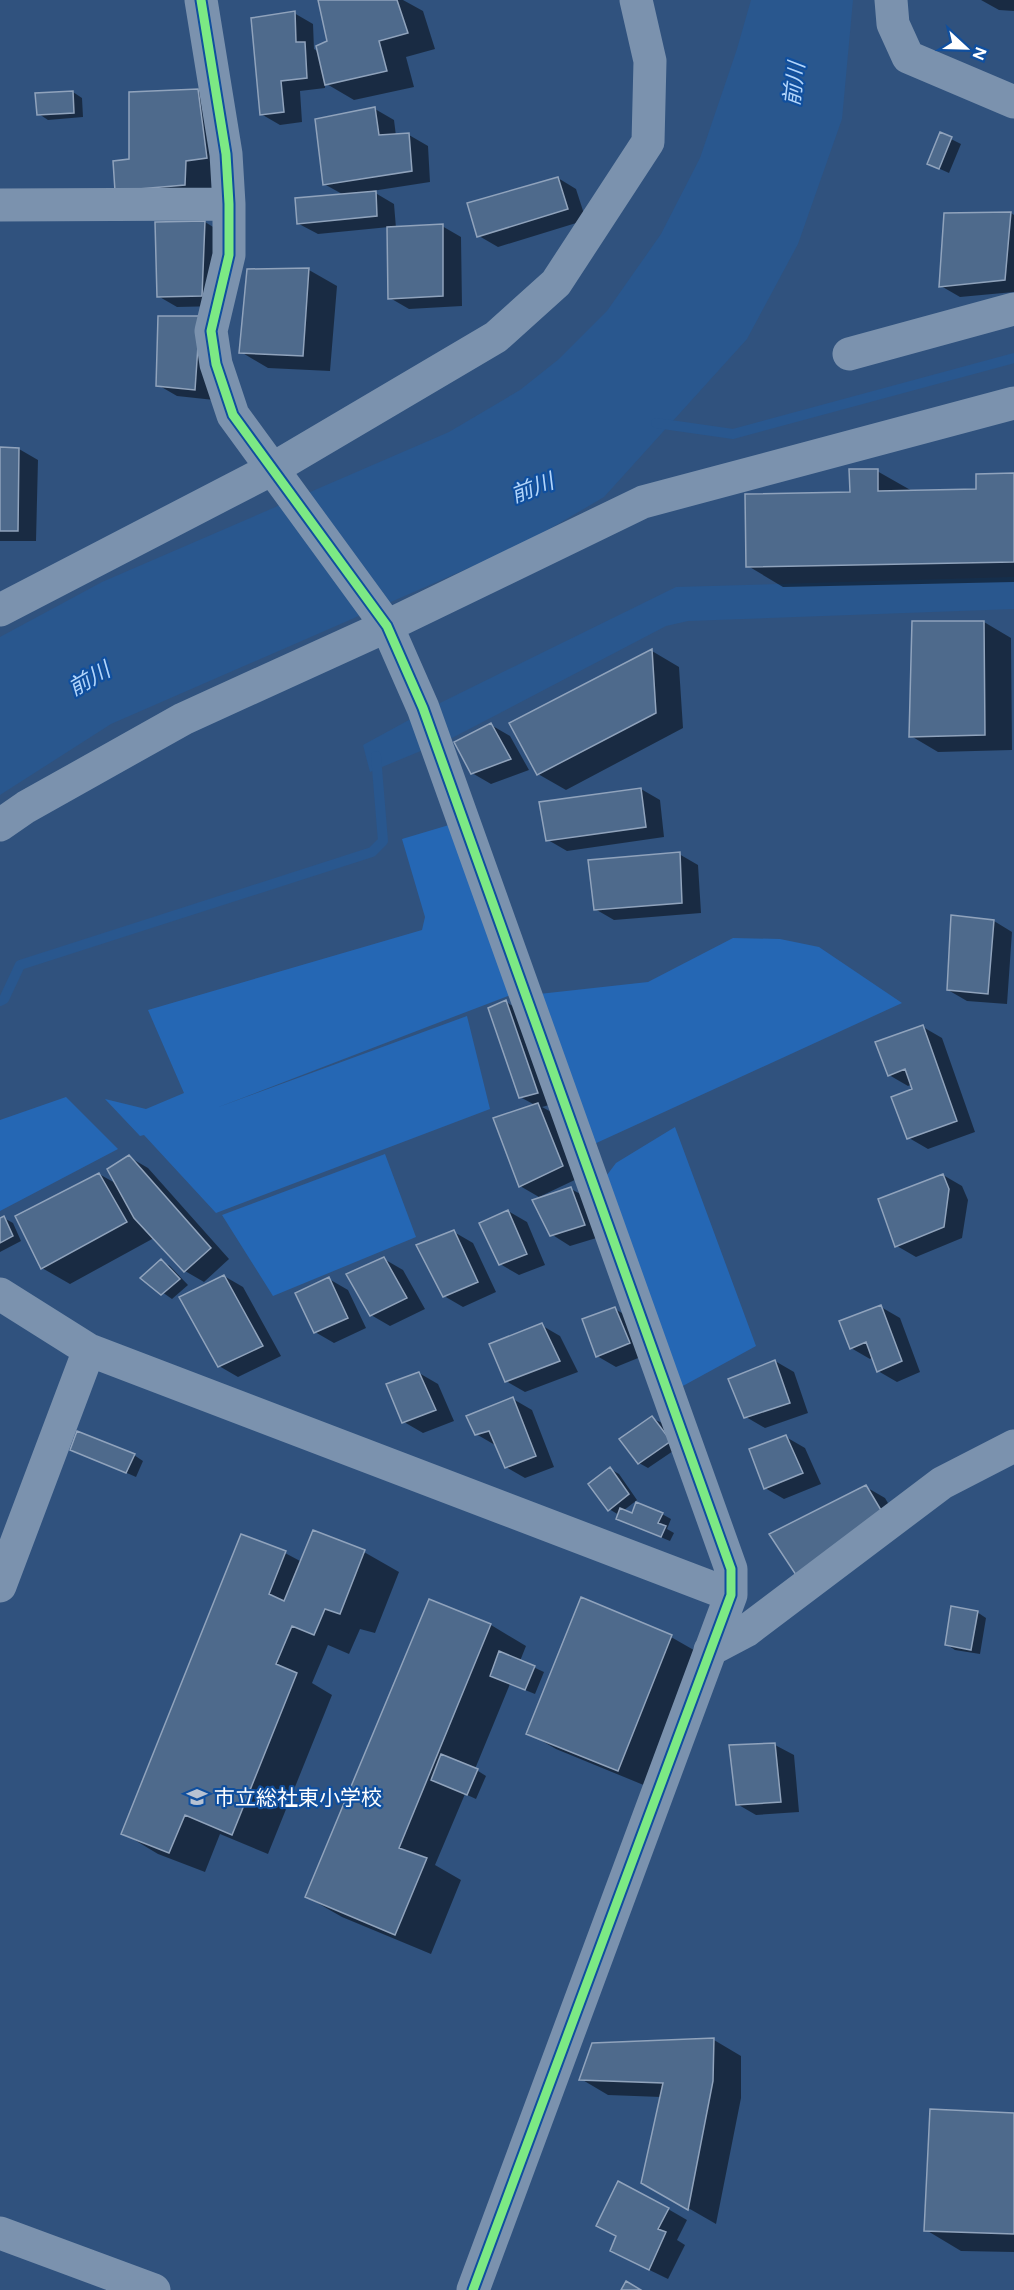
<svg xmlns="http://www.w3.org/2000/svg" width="1014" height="2290" viewBox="0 0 1014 2290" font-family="Figtree,'Noto Sans JP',sans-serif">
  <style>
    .green { fill: #2567b4 }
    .water { fill: #29578e }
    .shadow { fill: #0007 }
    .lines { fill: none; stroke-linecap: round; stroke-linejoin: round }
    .stream { stroke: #29578e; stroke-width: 10 }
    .building { fill: #4e6a8c; stroke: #90a3bc; stroke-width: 1.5 }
    .street { stroke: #7b92ae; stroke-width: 33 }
    .cycleway-casing { stroke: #104f9e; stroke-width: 13 }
    .cycleway { stroke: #7ce984; stroke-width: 9 }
    .labels { text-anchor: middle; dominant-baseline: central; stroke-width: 4.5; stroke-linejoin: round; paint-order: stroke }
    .poi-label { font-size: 21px; fill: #fff; stroke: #104f9e; text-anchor: start }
    .water-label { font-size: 22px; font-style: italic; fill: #b2d5fb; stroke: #104f9e }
  </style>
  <rect width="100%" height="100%" fill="#30527e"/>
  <!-- green -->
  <path class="green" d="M449,825L513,994L216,1108L467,1016L490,1109L216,1213L144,1135L140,1136L105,1099L146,1109L184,1093L148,1010L422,930L425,917L402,839Z
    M733,938L780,939L819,947L902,1003L592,1145L539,994L648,982Z
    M66,1097L118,1149L0,1211V1120Z
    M675,1127L756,1346L681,1387L607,1175L616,1163Z
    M385,1154L416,1237L273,1296L222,1215Z"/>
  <!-- water -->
  <path class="water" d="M751,0H853L842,119L798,244L747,339L604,497L524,544L111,724L0,795V637L102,582L449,432L520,390L559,359L607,311L661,234L700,158L737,49Z
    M1014,577V609L688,621L666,626L452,738L370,772L363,745L440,703L676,587Z"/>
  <!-- shadow -->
  <path class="shadow" d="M321,0H403L423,11L435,49L406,57L414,87L354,100L325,83V88L300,91L302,122L280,125L261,114L294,13L313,24L314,49L319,52L328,42Z
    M981,0H1014V11L999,10Z
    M197,90L225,106L213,200L144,206L130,160Z
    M73,92L82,98L83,117L48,120L39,114Z
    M375,109L394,120L396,136L409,135L428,146L430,182L372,191L394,204L396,228L442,226L461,237L462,306L409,309L390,298L389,227L318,234L299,224L344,195L324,184Z
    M941,134L961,144L949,173L929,164Z
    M558,178L576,189L586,220L498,247L479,236Z
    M1011,213L1014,215V292L960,297L941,286Z
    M205,222L223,233L221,306L177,307L158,296Z
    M309,270L337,286L330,371L268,368L241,352Z
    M199,317L214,400L177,396L158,385Z
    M0,449H19L38,460L36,541H0Z
    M877,471L914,492L978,491L1014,474V582L783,587L748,566L851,494Z
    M984,622L1011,638L1012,750L938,752L911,736Z
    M652,651L679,667L683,728L566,790L538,774Z
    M491,725L510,736L529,770L491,784L472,773Z
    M641,789L660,800L664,837L567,851L548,840Z
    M679,854L698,865L701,913L614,920L595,909Z
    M994,921L1012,932L1007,1004L967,1001L948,990Z
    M506,1002L525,1013L556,1103L542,1107L557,1115L581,1177L539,1197L520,1186L535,1105L520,1097Z
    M923,1027L942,1038L975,1132L928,1149L909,1138L914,1089L912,1084L908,1086L889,1075Z
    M129,1157L148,1168L229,1259L204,1282L185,1271L154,1238L70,1284L42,1268L99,1174L117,1184Z
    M943,1175L962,1186L968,1200L962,1238L916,1257L897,1246Z
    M571,1189L590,1199L603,1236L570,1246L551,1234Z
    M508,1211L527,1222L545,1265L519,1275L500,1264Z
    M4,1218L13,1223L21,1241L0,1252V1220Z
    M454,1232L473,1243L496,1292L463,1307L444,1296Z
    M384,1259L403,1270L425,1309L390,1326L371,1315Z
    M161,1261L170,1266L188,1285L172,1299L142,1278Z
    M224,1276L243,1287L281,1356L238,1377L219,1366Z
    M329,1279L348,1290L366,1328L334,1343L315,1332Z
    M881,1307L900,1318L920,1372L897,1382L878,1371L873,1357L870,1359L851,1348Z
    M615,1309L634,1320L648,1354L616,1367L597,1356Z
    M541,1325L560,1336L578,1372L525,1392L506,1381Z
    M775,1361L794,1372L808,1413L765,1428L746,1417Z
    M419,1373L438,1384L454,1421L423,1433L404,1422L388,1385Z
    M513,1399L532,1410L554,1467L525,1478L506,1467L495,1445L476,1434Z
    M652,1418L662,1423L679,1447L648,1468L639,1463Z
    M786,1437L805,1448L821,1484L784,1499L765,1488Z
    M72,1449L134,1455L143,1461L136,1477Z
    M610,1469L619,1474L637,1500L623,1511L633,1515L662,1514L671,1519L667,1529L674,1533L670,1541L627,1523L617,1518L619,1515L609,1509Z
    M866,1487L885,1498L902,1527L818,1587Z
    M364,1552L399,1572L375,1633L360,1629L349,1654L328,1645L312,1683L332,1695L268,1854L220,1834L205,1872L158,1854L123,1833L285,1553L302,1562Z
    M582,1599L671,1637L699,1653L646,1786L556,1749L528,1733Z
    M430,1601L491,1625L526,1646L520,1661L544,1672L535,1694L510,1684L475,1769L486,1776L476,1799L465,1794L435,1865L461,1880L431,1954L342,1917L307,1897Z
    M977,1612L986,1618L980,1654L955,1650L946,1644Z
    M775,1745L794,1755L799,1812L756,1815L737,1804Z
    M714,2040L741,2056V2098L716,2224L643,2182L661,2097L608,2095L581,2079Z
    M1014,2114V2252L961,2251L926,2230Z
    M668,2209L687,2220L677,2240L685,2245L668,2279L631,2261Z"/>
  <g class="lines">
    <!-- stream -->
    <path class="stream" d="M656,423L733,434L1014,358
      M0,1001L4,999L20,965L372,852L383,841L376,756"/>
  </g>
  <!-- building -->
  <path class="building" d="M318,0H397L408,33L379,41L387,71L325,85L316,46L327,41Z
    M295,11L296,42H305L307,78L281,81L284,112L260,115L251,18Z
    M198,89L207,158L186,161L185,185L115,191L113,161L129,159V92Z
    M73,91L74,113L37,115L35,93Z
    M375,107L379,135L409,133L412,171L323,185L315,119Z
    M940,132L952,137L939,169L927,164Z
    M558,177L568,209L477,237L467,203Z
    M376,191L377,216L297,224L295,198Z
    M1011,212L1005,280L939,287L944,213Z
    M205,221L202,296L157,297L155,222Z
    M443,224V296L388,299L387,227Z
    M309,268L303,356L239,353L247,269Z
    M158,316H200L195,390L156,386Z
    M0,447L19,448L18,531H0Z
    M849,469H878V491L976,489V474L1014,473V562L746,567L745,494L850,492Z
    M912,621H984L985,735L909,737Z
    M652,649L656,713L537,775L509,723Z
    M491,723L511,759L471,774L454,742Z
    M641,788L646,827L546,841L539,802Z
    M680,852L682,903L594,910L588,860Z
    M951,915L994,920L988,994L947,990Z
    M506,1000L538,1093L519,1098L488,1008Z
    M923,1025L957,1121L907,1139L891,1097L912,1089L905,1069L888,1076L875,1042Z
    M538,1103L563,1166L519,1187L493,1118Z
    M129,1155L211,1248L184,1272L134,1218L107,1169Z
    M99,1173L127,1222L41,1269L15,1216Z
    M943,1174L949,1189L944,1227L895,1247L878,1199Z
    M571,1187L585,1225L550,1236L532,1200Z
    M508,1210L527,1254L499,1265L479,1223Z
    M4,1216L13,1236L0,1243V1218Z
    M454,1230L478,1282L443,1297L416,1245Z
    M384,1257L407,1298L370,1316L346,1274Z
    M161,1259L180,1279L161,1295L140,1278Z
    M224,1275L263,1346L218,1367L179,1297Z
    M329,1277L348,1318L314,1333L295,1293Z
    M881,1305L902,1361L877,1372L866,1342L850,1349L839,1321Z
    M615,1307L630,1343L596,1357L582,1319Z
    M542,1323L560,1361L505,1382L489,1344Z
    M775,1360L790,1403L744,1418L728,1379Z
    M419,1372L436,1410L402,1423L386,1384Z
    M513,1397L536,1456L505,1468L489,1431L475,1435L466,1416Z
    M652,1416L671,1441L638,1464L619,1439Z
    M77,1431L135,1454L126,1473L70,1450Z
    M786,1435L803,1473L764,1489L749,1449Z
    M610,1467L629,1494L608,1511L588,1484Z
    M866,1485L884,1515L798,1578L769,1534Z
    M636,1502L663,1513L658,1523L666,1526L661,1537L616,1519L620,1508L632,1513Z
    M313,1530L365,1550L340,1614L325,1609L314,1635L292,1626L276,1664L297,1673L232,1835L185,1815L169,1853L121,1834L241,1534L286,1551L269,1594L284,1601Z
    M581,1597L672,1635L618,1771L526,1734Z
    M429,1599L491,1624L399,1848L427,1858L395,1935L305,1897Z
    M951,1606L978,1611L971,1650L945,1645Z
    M499,1651L535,1666L525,1690L490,1676Z
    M775,1743L781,1802L736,1805L729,1745Z
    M441,1754L478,1769L467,1795L431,1780Z
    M714,2038L713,2081L688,2210L641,2183L663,2083L579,2080L592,2043Z
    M930,2109L1014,2113V2234L924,2231Z
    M618,2181L669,2208L658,2229L666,2232L649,2270L610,2251L616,2236L596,2226Z
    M626,2281L641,2290H621Z"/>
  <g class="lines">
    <!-- street -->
    <path class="street" d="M201,0L226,154L229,204V255L211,331L216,364L233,415L387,626L423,708L731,1569V1595L473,2290
      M891,0L893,24L908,57L1014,102
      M0,205L229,204
      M849,354L1014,309
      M0,610L274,468L496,337L556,283L648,142L650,61L636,0
      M0,825L26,807L183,719L387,626L643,502L1014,403
      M0,1294L89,1350L731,1595
      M0,1586L89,1350
      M710,1650L746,1631L942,1483L1014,1446
      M0,2233L154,2290"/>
    <!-- cycleway casing -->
    <g class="cycleway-casing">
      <path id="cycleway" d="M201,0L226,154L229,204V255L211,331L216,364L233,415L387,626L423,708L731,1569V1595L473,2290"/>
    </g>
    <!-- cycleway -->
    <use href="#cycleway" class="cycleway"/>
  </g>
  <!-- icons -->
  <defs>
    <g id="school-bare" transform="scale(1.62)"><path d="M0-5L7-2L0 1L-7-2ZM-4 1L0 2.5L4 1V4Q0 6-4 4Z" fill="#b7c2d2" stroke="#104f9e" stroke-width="2.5" paint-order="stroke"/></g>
  </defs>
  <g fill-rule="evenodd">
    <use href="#school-bare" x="197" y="1797"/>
  </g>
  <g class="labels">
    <!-- poi labels -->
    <g class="poi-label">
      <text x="214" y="1797">市立総社東小学校</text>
    </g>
    <!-- water labels -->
    <g class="water-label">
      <text transform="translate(794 84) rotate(-83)">前川</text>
      <text transform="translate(532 488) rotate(-21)">前川</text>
      <text transform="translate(89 679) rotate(-30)">前川</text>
    </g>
  </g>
  <!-- north arrow -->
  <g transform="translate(966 48) rotate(112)" stroke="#104f9e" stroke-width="4.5" paint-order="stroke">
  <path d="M0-4.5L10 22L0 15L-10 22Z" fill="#ffffff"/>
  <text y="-9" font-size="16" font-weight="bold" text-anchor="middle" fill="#ffffff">N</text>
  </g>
</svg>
